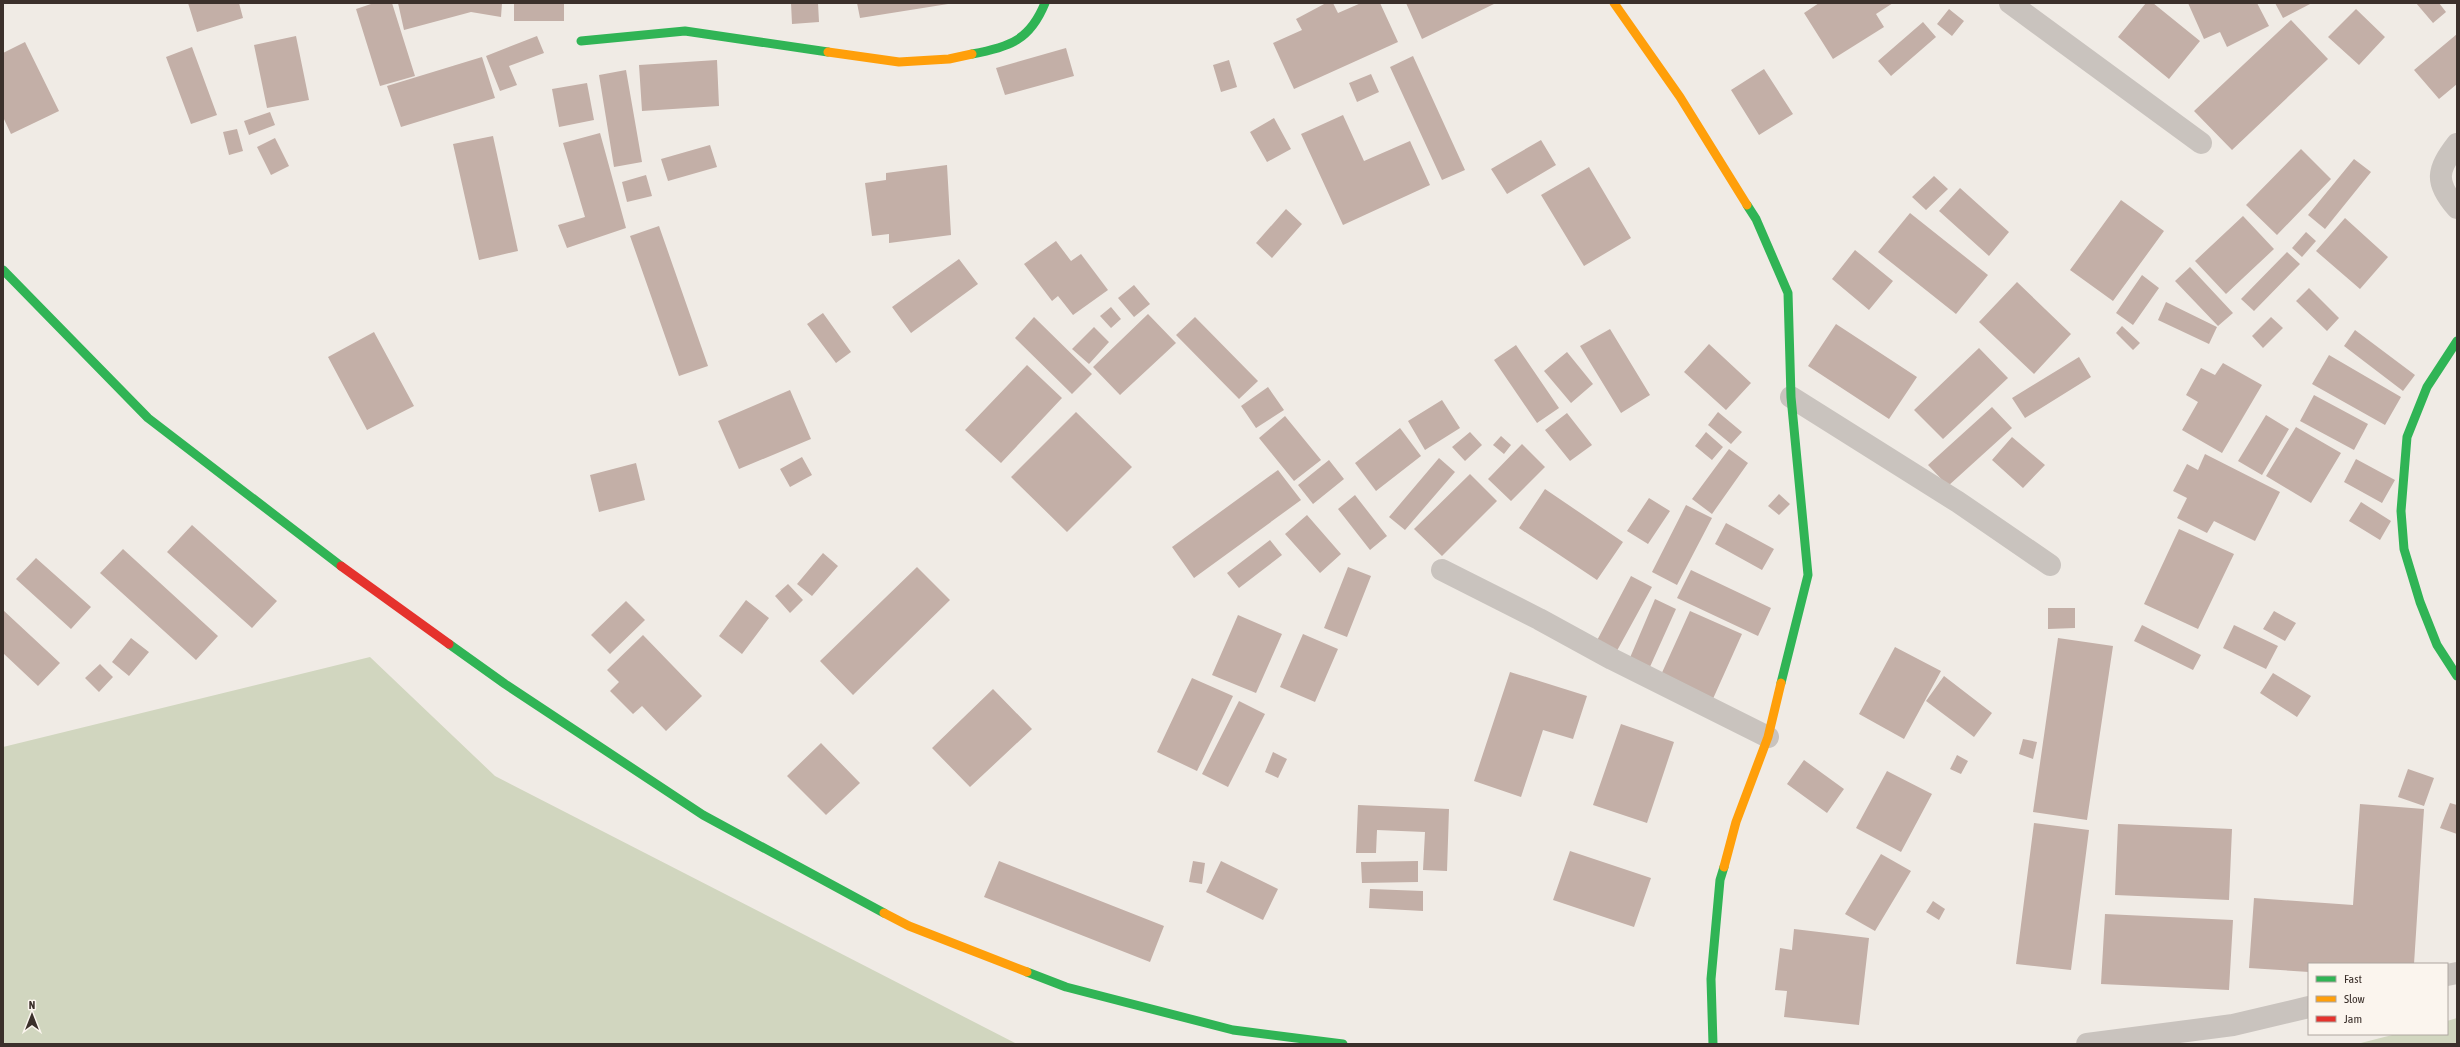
<svg xmlns="http://www.w3.org/2000/svg" width="2460" height="1047" viewBox="0 0 2460 1047" font-family="'Asap Condensed',sans-serif">
  <style>
    .green { fill: #d1d6bf }
    .building { fill: #c3afa7 }
    .lines { fill: none; stroke-linecap: round; stroke-linejoin: round }
    .street { stroke: #c9c3be; stroke-width: 22 }
    .fast { stroke: #30b455; stroke-width: 9 }
    .slow { stroke: #ff9f0a; stroke-width: 9 }
    .jam { stroke: #e5322d; stroke-width: 9 }
  </style>
  <rect width="100%" height="100%" fill="#f0ebe5"/>
  <!-- green -->
  <path class="green" d="M370,657L495,776L1017,1044H3V747Z
    M2457,1018V1044H2357L2396,1034H2447V1021Z"/>
  <!-- building -->
  <path class="building" d="M188,3H239L243,18L197,32Z
    M374,3H392L415,76L380,86L356,9Z
    M398,3H502L501,17L471,12L404,30Z
    M514,3H564V21H514Z
    M791,3H818L819,22L792,24Z
    M857,3H948V4L860,18Z
    M1326,3H1333L1338,13L1361,3H1380L1398,42L1294,89L1273,43L1302,30L1296,19Z
    M1406,3H1496L1422,39Z
    M1819,3H1893L1876,14L1884,27L1833,59L1804,13Z
    M2146,3H2153L2200,41L2169,79L2118,37Z
    M2188,3H2257L2269,26L2227,47L2220,32L2204,39Z
    M2275,3H2312L2283,18Z
    M2416,3H2439L2446,12L2433,23Z
    M1949,9L1964,21L1952,36L1937,24Z
    M2356,9L2385,37L2359,65L2328,37Z
    M2291,20L2328,59L2232,150L2194,111Z
    M1923,22L1936,37L1891,76L1878,61Z
    M2457,34V84L2439,99L2414,70Z
    M296,36L309,100L267,108L254,45Z
    M537,36L544,53L509,66L517,85L500,91L486,56Z
    M25,42L59,111L11,134L3,117V53Z
    M192,47L217,115L191,124L166,57Z
    M1066,48L1074,76L1005,95L996,68Z
    M1413,56L1465,170L1442,180L1390,67Z
    M482,57L495,98L401,127L387,86Z
    M717,60L719,106L642,111L639,65Z
    M1229,60L1237,87L1221,92L1213,65Z
    M1764,69L1793,114L1759,135L1731,90Z
    M626,70L642,162L614,167L599,75Z
    M1371,74L1379,92L1357,102L1349,83Z
    M587,83L594,120L559,127L552,89Z
    M270,112L275,125L249,135L244,121Z
    M1343,115L1364,161L1410,141L1430,185L1343,225L1301,134Z
    M1274,118L1291,149L1267,162L1250,132Z
    M237,129L243,151L229,155L223,132Z
    M600,133L626,228L567,248L558,225L585,217L563,143Z
    M493,136L518,251L479,260L453,144Z
    M275,138L289,166L271,175L257,147Z
    M1541,140L1556,165L1507,194L1491,169Z
    M710,145L717,167L668,181L661,159Z
    M2301,149L2331,179L2277,235L2246,205Z
    M2354,159L2371,172L2325,229L2308,215Z
    M947,165L951,235L889,243V234L872,236L865,183L886,180V173Z
    M1589,167L1631,238L1584,266L1541,195Z
    M646,175L652,196L627,202L622,182Z
    M1934,176L1948,189L1926,210L1912,197Z
    M1960,188L2009,232L1989,256L1939,211Z
    M2121,200L2164,231L2113,301L2070,270Z
    M1286,209L1302,224L1272,258L1256,243Z
    M1910,213L1988,275L1956,314L1878,252Z
    M2243,216L2274,249L2226,294L2195,261Z
    M2345,218L2388,257L2360,289L2316,251Z
    M659,226L708,366L679,376L630,236Z
    M2306,232L2316,241L2302,257L2292,248Z
    M1056,241L1071,261L1081,254L1108,290L1073,315L1058,296L1052,301L1024,264Z
    M1855,250L1893,281L1869,310L1832,279Z
    M2287,252L2300,264L2254,311L2241,299Z
    M959,259L978,284L911,333L892,307Z
    M2190,267L2233,313L2218,326L2175,281Z
    M2142,275L2159,288L2133,325L2116,313Z
    M2017,282L2071,334L2034,374L1979,322Z
    M1134,285L1150,304L1134,317L1118,298Z
    M2309,288L2339,318L2327,331L2296,301Z
    M2166,302L2217,327L2209,344L2158,320Z
    M1111,307L1121,319L1111,328L1100,316Z
    M823,313L851,352L836,363L807,324Z
    M1148,314L1176,343L1120,395L1093,367Z
    M1034,317L1092,374L1072,394L1015,338Z
    M1195,317L1258,381L1239,399L1176,335Z
    M2271,317L2283,328L2263,348L2252,336Z
    M1836,324L1917,377L1889,419L1808,366Z
    M2122,326L2140,343L2133,350L2116,333Z
    M1094,327L1109,342L1089,364L1072,349Z
    M1610,329L1650,395L1621,413L1580,346Z
    M2355,330L2415,375L2403,391L2344,346Z
    M374,332L414,406L367,430L328,357Z
    M1709,344L1751,383L1726,410L1684,372Z
    M1516,345L1559,408L1537,423L1494,360Z
    M1979,348L2008,378L1943,439L1914,410Z
    M1567,352L1593,384L1571,403L1544,371Z
    M2329,355L2401,397L2385,425L2312,384Z
    M2079,357L2091,377L2025,418L2012,398Z
    M2223,363L2262,385L2222,453L2182,430L2198,402L2186,395L2201,368L2215,375Z
    M1027,365L1062,398L1001,463L965,430Z
    M1268,387L1284,410L1256,428L1241,406Z
    M790,390L811,439L739,469L718,421Z
    M2314,395L2368,424L2354,450L2300,421Z
    M1442,400L1460,428L1425,450L1408,421Z
    M1992,407L2012,428L1948,486L1928,465Z
    M1076,412L1132,467L1067,532L1011,477Z
    M1718,412L1742,432L1731,444L1708,425Z
    M1567,413L1592,445L1570,461L1545,430Z
    M2266,415L2289,429L2262,475L2238,461Z
    M1285,416L1321,460L1294,481L1259,438Z
    M2296,427L2341,453L2311,503L2266,476Z
    M1400,428L1421,456L1376,491L1355,463Z
    M1470,432L1482,445L1465,461L1452,447Z
    M1706,432L1723,447L1712,460L1695,446Z
    M1501,436L1511,445L1504,454L1493,445Z
    M2012,437L2045,465L2023,488L1992,460Z
    M1522,444L1545,467L1511,501L1488,479Z
    M1729,449L1748,463L1712,514L1692,499Z
    M2205,454L2280,492L2255,541L2214,521L2207,533L2177,518L2187,498L2173,491L2187,464L2198,470Z
    M802,457L812,475L790,487L780,469Z
    M1439,458L1455,472L1405,530L1389,517Z
    M2356,459L2395,480L2382,503L2344,482Z
    M1329,460L1344,479L1313,504L1298,485Z
    M636,463L645,500L599,512L590,475Z
    M1278,470L1301,500L1194,578L1172,547Z
    M1470,474L1497,501L1442,556L1414,529Z
    M1545,489L1623,542L1597,580L1519,528Z
    M1779,494L1790,504L1779,515L1768,506Z
    M1355,495L1387,536L1370,550L1338,509Z
    M1649,498L1670,511L1648,544L1627,531Z
    M2361,502L2391,521L2380,540L2349,521Z
    M1686,505L1712,518L1677,585L1652,572Z
    M1307,515L1341,554L1320,573L1285,534Z
    M1726,523L1774,549L1762,570L1715,544Z
    M192,525L277,601L252,628L167,552Z
    M2179,529L2234,554L2198,629L2144,604Z
    M1270,540L1282,555L1239,588L1227,573Z
    M123,549L218,636L196,660L100,573Z
    M823,553L838,566L812,596L797,584Z
    M36,558L91,607L71,629L16,579Z
    M917,567L950,600L853,695L820,661Z
    M1348,567L1371,576L1347,637L1324,628Z
    M1691,570L1771,608L1758,636L1677,598Z
    M1631,576L1652,587L1613,658L1593,648Z
    M788,584L803,600L790,613L775,596Z
    M1655,599L1676,609L1649,669L1629,660Z
    M746,600L769,618L742,654L719,636Z
    M626,601L645,620L610,654L591,635Z
    M2048,608H2075V628L2048,629Z
    M3,610L60,663L38,686L3,653Z
    M1690,611L1742,634L1712,701L1660,677Z
    M2274,611L2296,623L2285,641L2263,629Z
    M1238,615L1282,634L1256,693L1212,675Z
    M2142,625L2201,655L2193,670L2134,641Z
    M2234,625L2278,646L2266,669L2223,648Z
    M1303,634L1338,649L1315,702L1280,687Z
    M643,635L702,696L666,731L642,706L633,714L610,691L619,682L607,670Z
    M131,638L149,652L129,676L112,662Z
    M2058,638L2113,646L2087,820L2033,812Z
    M1895,647L1941,671L1904,739L1859,714Z
    M100,664L113,677L99,692L85,678Z
    M1510,672L1587,696L1573,739L1543,730L1521,797L1474,781Z
    M2273,673L2311,696L2297,717L2260,693Z
    M1944,676L1992,713L1974,737L1926,701Z
    M1192,678L1233,696L1197,771L1157,752Z
    M993,689L1032,729L970,787L932,748Z
    M1239,701L1265,714L1228,787L1202,774Z
    M1621,724L1674,742L1647,823L1593,805Z
    M2023,739L2037,742L2033,759L2019,754Z
    M821,743L860,783L826,815L787,776Z
    M1273,752L1287,759L1278,778L1265,772Z
    M1957,755L1968,761L1961,774L1950,769Z
    M1804,760L1844,789L1827,813L1787,784Z
    M2408,769L2434,778L2424,806L2398,797Z
    M1887,771L1932,794L1901,852L1856,828Z
    M2450,803L2457,805V834L2440,828Z
    M2360,804L2424,809L2414,964H2309V972L2249,968L2254,898L2353,905Z
    M1358,805L1449,809L1447,871L1423,870L1425,832L1377,830L1376,853H1356Z
    M2034,823L2089,830L2071,970L2016,964Z
    M2118,824L2232,829L2229,900L2115,895Z
    M1570,851L1651,878L1634,927L1553,900Z
    M1881,854L1911,871L1875,931L1845,914Z
    M999,861L1164,926L1150,962L984,897Z
    M1193,861L1205,863L1202,884L1189,882Z
    M1221,861L1278,889L1263,920L1206,892Z
    M1418,861V882L1362,883L1361,862Z
    M1370,889L1423,891V911L1369,908Z
    M1933,901L1945,909L1939,920L1926,912Z
    M2105,914L2233,920L2229,990L2101,984Z
    M1794,929L1869,938L1859,1025L1784,1017L1787,991L1775,990L1780,948L1792,950Z"/>
  <g class="lines">
    <!-- street -->
    <path class="street" d="M2010,3L2201,143
      M2457,144C2437,170 2434,182 2457,208
      M1791,397L1958,502L2050,565
      M1442,570L1539,619L1612,659L1768,737
      M2447,975L2457,973
      M2087,1044L2233,1025L2309,1007"/>
    <!-- fast -->
    <path class="fast" d="M581,41L685,31L828,52
      M972,54C1010,47 1030,40 1045,3
      M1747,205L1756,219L1788,293L1791,397L1808,575L1781,683
      M3,270L148,418L341,566
      M2457,341L2427,387L2407,437L2401,511L2404,549L2420,602L2437,645L2457,676
      M449,644L505,684L703,815L884,913
      M1027,972L1066,987L1233,1030L1343,1044
      M1713,1044L1711,979L1720,880L1724,867"/>
    <!-- slow -->
    <path class="slow" d="M1614,3L1680,97L1747,205
      M828,52L899,62L949,59L972,54
      M1724,867L1736,822L1768,737L1781,683
      M884,913L909,926L1027,972"/>
    <!-- jam -->
    <path class="jam" d="M341,566L449,644"/>
  </g>
  <!-- border -->
  <rect width="2460" height="1047" fill="none" stroke="#3b302b" stroke-width="8"/>
  <!-- legend -->
  <rect x="2308" y="963" width="140" height="72" fill="#fbf5ee" stroke="#aea6a0"/>
  <rect x="2316" y="976" width="20" height="6" fill="#30b455" stroke="#aea6a0"/>
  <text x="2344" y="983" font-size="12" fill="#3b302b">Fast</text>
  <rect x="2316" y="996" width="20" height="6" fill="#ff9f0a" stroke="#aea6a0"/>
  <text x="2344" y="1003" font-size="12" fill="#3b302b">Slow</text>
  <rect x="2316" y="1016" width="20" height="6" fill="#e5322d" stroke="#aea6a0"/>
  <text x="2344" y="1023" font-size="12" fill="#3b302b">Jam</text>
  <!-- north arrow -->
  <g transform="translate(32 1015)" stroke="#fbf5ee" stroke-width="3" paint-order="stroke">
  <path d="M0-3L7 15L0 10L-7 15Z" fill="#3b302b"/>
  <text y="-6" font-size="11" font-weight="bold" text-anchor="middle" fill="#3b302b">N</text>
  </g>
</svg>
